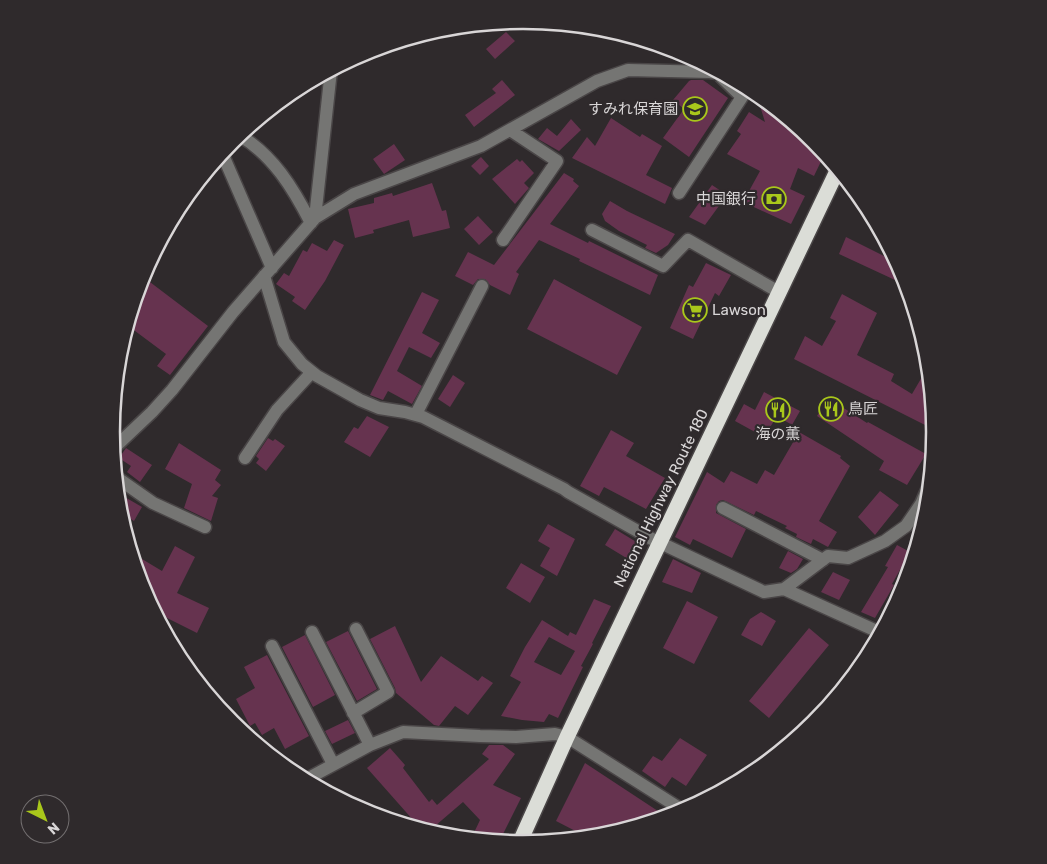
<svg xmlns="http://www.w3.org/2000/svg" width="1047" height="864" viewBox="0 0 1047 864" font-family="Rubik,'Noto Sans JP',sans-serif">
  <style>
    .building { fill: #66334f; fill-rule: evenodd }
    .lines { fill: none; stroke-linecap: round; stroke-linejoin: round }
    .minor-casing { stroke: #4a4647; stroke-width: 15 }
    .highway-casing { stroke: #4a4647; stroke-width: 18 }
    .minor { stroke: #757573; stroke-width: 12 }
    .highway { stroke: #dbddd7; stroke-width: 15 }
    .labels { text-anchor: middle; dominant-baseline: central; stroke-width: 4.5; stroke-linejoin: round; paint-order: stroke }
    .poi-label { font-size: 15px; fill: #d9d6d7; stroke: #2f2a2c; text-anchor: end }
    .street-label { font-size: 15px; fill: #d9d6d7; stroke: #2f2a2c }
    .rim { fill: none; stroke: #d9d6d7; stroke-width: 2.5 }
  </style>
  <rect width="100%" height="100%" fill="#2f2a2c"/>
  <!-- building -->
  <path class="building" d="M506,32L515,41L495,59L486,49Z
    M502,80L515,95L474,127L465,115L496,93L492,89Z
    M691,80H703L728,98L689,157L663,138L684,109L673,100L689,81Z
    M756,93L815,141L825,153L814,176L798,168L790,189L805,196L791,224L743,202L760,171L727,154L741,134L737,131L749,112L765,122Z
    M611,118L640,137L642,134L662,146L646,175L672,188L665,204L572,158L587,137L595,146Z
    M571,119L581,130L559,151L538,139L547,128L557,136Z
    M394,144L405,160L384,174L373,159Z
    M481,157L489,166L480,175L471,166Z
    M517,159L520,162L522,160L534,173L524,183L529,188L515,204L492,179Z
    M564,173L574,179L573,181L579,186L550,224L588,243L589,241L658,275L650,295L579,261L580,259L539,240L516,272L519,274L510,295L490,285L485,279H478L473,285L455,276L468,252L494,265Z
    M432,183L442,211L446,210L450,228L413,237L409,220L373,230L374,233L355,238L348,209L374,203V198L392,193L393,196Z
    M712,185L727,195L705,225L689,217Z
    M610,201L627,211L675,234L668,245L656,253L645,248L647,245L619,231L605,221L602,214Z
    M478,216L493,232L479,245L464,229Z
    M846,237L898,263L900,267L895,280L839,254Z
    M334,240L344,245L325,281L305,310L292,301L295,297L276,284L284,273L289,276L303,250L307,252L312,243L327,251Z
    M706,263L731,275L719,296L715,293L693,339L670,328L689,285L693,287Z
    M142,276L208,326L170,375L157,366L166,354L127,325Z
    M554,279L642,327L617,375L527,329Z
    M422,292L439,300L422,333L440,343L431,358L409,347L397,371L422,386L412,404L388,391L383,400L370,395Z
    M842,294L877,313L857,355L894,374L891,381L912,394L929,365L934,418L929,427L794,359L805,336L822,346L836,321L830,318Z
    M453,375L465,383L450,407L438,399Z
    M764,392L800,411L792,425L777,416L764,437L735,421L744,404L755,410Z
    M828,398L867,423L868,422L926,454L907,485L879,470L884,461L817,416Z
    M367,416L389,427L370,457L344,442L354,427L358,429Z
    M611,430L634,443L626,456L665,478L646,509L604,487L599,496L580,486Z
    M799,432L841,456L840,458L850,466L819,521L837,532L828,547L813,539L811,544L796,537L797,534L785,528L787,526L756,511L754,515L723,500L719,501L716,505V513L746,529L732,558L693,539L690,545L675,537L707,472L724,483L731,471L757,484L765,470L774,475Z
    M268,438L273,441L275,439L285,446L266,471L256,463L259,459L256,456Z
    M179,443L221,470L215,480L221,485L212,496L218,498L211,521L184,508L192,484L165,469Z
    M126,448L152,465L140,482L127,472L131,466L119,458Z
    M880,491L899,505L875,535L858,517Z
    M123,496L142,507L134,521L119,512V504Z
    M548,524L575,539L557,576L540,566L550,548L538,541Z
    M615,529L638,543L628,559L605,545Z
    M897,545L910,552L892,584L894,585L875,618L861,612L888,567L885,566Z
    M175,546L195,557L177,593L209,608L197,633L165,617L162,625L143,589L132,553L162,571Z
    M788,551L803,559L797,569L791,573L779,568Z
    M673,559L701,573L692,593L662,582Z
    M521,563L545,577L530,603L506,588Z
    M833,572L850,580L839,600L821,592Z
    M594,599L611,606L592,643L593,644L581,666L583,667L558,718L549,714L544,722L522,720L501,716L521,682L510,676L525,647L542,620L568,636L570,632L576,635ZM549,637L575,651L561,675L534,662Z
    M687,601L718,617L694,664L663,648Z
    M761,612L776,621L762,646L741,635L750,619Z
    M395,626L421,682L441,656L478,681L482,676L493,683L468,715L455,706L439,726L434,725L396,693L395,688L370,639Z
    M809,628L829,645L769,718L749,701Z
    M348,631L377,689L357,701L326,642Z
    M305,635L335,695L313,707L282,647Z
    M267,655L309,736L285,749L274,728L262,735L255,723L250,726L236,699L255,688L244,667Z
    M348,720L355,733L332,744L325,731Z
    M680,738L707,755L686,786L672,777L665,787L642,771L653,756L662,761Z
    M489,745H503L515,754L493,785L521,798L499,842L471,839L480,820L463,802L428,832L421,829L367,768L390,748L405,765L403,768L429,802L432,799L437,805L489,759L482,754Z
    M585,763L667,817L604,836L589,838L556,821Z"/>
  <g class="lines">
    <!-- minor casing -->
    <g class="minor-casing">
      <path id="minor" d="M239,135C273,155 293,188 311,223
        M222,153L272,268
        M679,193L742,97L714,70
        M315,218L331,70
        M592,230L663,266L688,240L779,292
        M503,240L557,161L510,130
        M264,276L284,342L302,364L317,376L360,400L379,408L405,412L423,417L564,489L568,492L650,538L764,592L784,589L828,556L848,558L885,541L906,526L921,504L930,483
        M416,414L482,286
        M113,449L152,412L172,390L233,312L315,218L354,194L481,146L597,81L628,70L710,72L723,74
        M245,458L277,410L312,372
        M116,477L153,503L205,527
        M723,508L823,560
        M784,589L881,633
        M312,632L370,745
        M272,646L333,764
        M353,713L388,692L356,629
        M305,780L370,745L403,732L480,736L516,737L555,734L567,737L684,811"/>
    </g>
    <!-- highway casing -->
    <g class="highway-casing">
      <path id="highway" d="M519,844L567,737L838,169"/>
    </g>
    <!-- minor -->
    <use href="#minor" class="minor"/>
    <!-- highway -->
    <use href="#highway" class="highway"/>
  </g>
  <!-- icons -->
  <defs>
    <g id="school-ring" transform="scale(1.25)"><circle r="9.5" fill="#2f2a2c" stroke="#a9c71b" stroke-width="1.5"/><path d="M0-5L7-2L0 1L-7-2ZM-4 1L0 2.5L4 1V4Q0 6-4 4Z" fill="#a9c71b"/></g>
    <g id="bank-ring" transform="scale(1.25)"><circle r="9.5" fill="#2f2a2c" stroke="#a9c71b" stroke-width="1.5"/><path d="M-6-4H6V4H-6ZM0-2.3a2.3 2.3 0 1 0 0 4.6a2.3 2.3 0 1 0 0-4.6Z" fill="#a9c71b"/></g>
    <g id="supermarket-ring" transform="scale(1.25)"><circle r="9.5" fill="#2f2a2c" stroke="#a9c71b" stroke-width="1.5"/><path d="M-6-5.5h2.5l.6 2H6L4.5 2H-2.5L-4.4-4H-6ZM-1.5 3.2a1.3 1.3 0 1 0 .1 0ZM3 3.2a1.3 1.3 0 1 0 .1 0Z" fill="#a9c71b"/></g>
    <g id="restaurant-ring" transform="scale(1.25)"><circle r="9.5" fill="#2f2a2c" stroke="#a9c71b" stroke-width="1.5"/><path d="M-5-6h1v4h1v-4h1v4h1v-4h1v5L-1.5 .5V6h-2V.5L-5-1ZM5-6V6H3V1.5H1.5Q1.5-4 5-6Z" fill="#a9c71b"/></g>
  </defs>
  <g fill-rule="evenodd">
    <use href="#school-ring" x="695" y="109"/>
    <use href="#bank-ring" x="774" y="199"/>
    <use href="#supermarket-ring" x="695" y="310"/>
    <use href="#restaurant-ring" x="831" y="409"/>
    <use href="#restaurant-ring" x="778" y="410"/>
  </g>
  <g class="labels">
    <!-- poi labels -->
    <g class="poi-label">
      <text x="678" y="109">すみれ保育園</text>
      <text x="756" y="199">中国銀行</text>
      <text x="712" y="310" text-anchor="start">Lawson</text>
      <text x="848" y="409" text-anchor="start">鳥匠</text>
      <text x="778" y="434" text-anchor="middle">海の薫</text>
    </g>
    <!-- street labels -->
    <g class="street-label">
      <text transform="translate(661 498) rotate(-64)">National Highway Route 180</text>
    </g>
  </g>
  <!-- crop -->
  <path d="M0 0H1047V864H0ZM120 432a403 403 0 1 1 806 0a403 403 0 1 1-806 0Z" fill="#2f2a2c" fill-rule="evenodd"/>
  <path class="rim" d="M120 432a403 403 0 1 1 806 0a403 403 0 1 1-806 0Z"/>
  <!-- north arrow -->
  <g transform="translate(45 819) rotate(138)"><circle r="24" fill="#2f2a2c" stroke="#736f70"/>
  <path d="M0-4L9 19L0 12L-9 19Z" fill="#a9c71b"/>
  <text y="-8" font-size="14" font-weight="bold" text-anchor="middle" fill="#d9d6d7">N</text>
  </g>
</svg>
